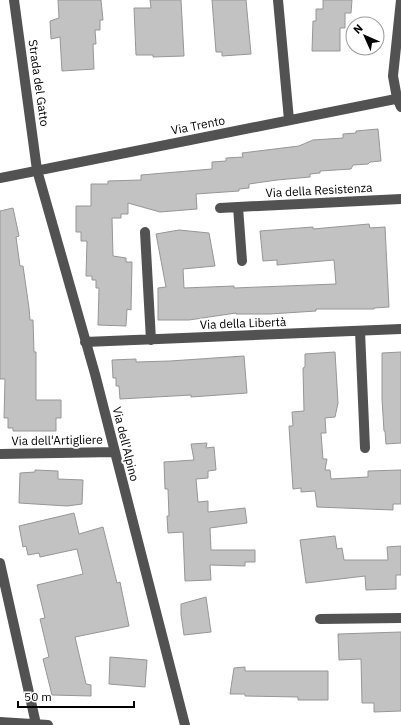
<svg xmlns="http://www.w3.org/2000/svg" width="401" height="725" viewBox="0 0 401 725" font-family="'IBM Plex Sans',sans-serif">
  <style>
    .building { fill: #c2c2c2; stroke: #969696 }
    .lines { fill: none; stroke-linecap: round; stroke-linejoin: round }
    .minor { stroke: #525252; stroke-width: 10 }
    .labels { text-anchor: middle; dominant-baseline: central; stroke-width: 4; stroke-linejoin: round; paint-order: stroke }
    .street-label { font-size: 12px; fill: #000; stroke: #fff }
  </style>
  <rect width="100%" height="100%" fill="#fff"/>
  <!-- building -->
  <path class="building" d="M58,0H101L103,20H100V30H95L96,44H93L94,69L62,71L60,37L51,39L50,21L59,18Z
    M150,0H181L184,56L153,57V55H136L134,8H151Z
    M212,0H246L251,54L222,56V52H216Z
    M323,0H352L351,13H345V28H340V51H312L313,21H316V9H323Z
    M378,129L381,161L370,162L368,164L353,165L351,169L320,171V173L310,174V177L277,180L249,184V188L239,189V191L196,194L197,209L160,212L128,203V214H121V218H112L113,256L126,258V262H132L131,310L127,309L126,326L98,325L99,288H96V280H92V276H86L87,241H81V232H76V206H91V184H108V181L141,180V175L212,169V162L226,161V158L243,157L242,153L299,146L313,140L343,138V134L356,133V131Z
    M13,208L19,236L16,237L20,266H23L29,308L30,320H33L34,352H36V400H61V418H56V431H13V428H8V418H4L5,379H0V211Z
    M369,224L370,228L385,227L389,307L374,308V309H316V311L270,314H236V313L189,320H158V288L166,287L156,234L179,230L209,233L215,266L183,269L184,288L234,286V288L336,284L334,260L277,265V260L263,261L260,231L313,227V229Z
    M335,352L338,403L335,417L325,418L326,433H321L323,459H327L325,470H330L331,479L368,477V471L401,470V504H393V510L317,507L315,491L301,492V488L293,489L289,426H293L292,412L304,411L303,368L305,367V354Z
    M401,352V443L386,444L385,431H384L382,399V353Z
    M244,356L247,393L191,397V395L120,399L119,386H116V378H113L112,360L136,359V362L170,361Z
    M207,443L206,448L214,447L216,470L208,471V478L196,479L198,502L208,501V512L245,508L247,523L210,528L211,550H255V562H245V566L210,565L211,580L185,581L183,532L168,533L167,516H169L168,489H165L164,462L194,460L191,444Z
    M35,470L58,471V479L83,480L82,504L67,506L19,503L20,473L35,472Z
    M74,513L79,534L103,527L117,583L120,582L129,626L75,637L86,684L91,685V696L52,695L43,659L49,657L40,619L45,618L37,585L83,574L77,549L40,557L39,553L28,555L26,546L23,547L19,526Z
    M335,536L337,549L342,548L344,560H388L387,547L401,546V575H396V589L366,590L365,576L306,583L300,540Z
    M206,597L211,632L184,635L181,614V604Z
    M401,632V711L374,712V703H362L361,659L339,660L338,634Z
    M110,657L147,660L145,687L109,684Z
    M245,667V671H328V700H298V697L245,696V694H230L234,668Z"/>
  <g class="lines">
    <!-- minor -->
    <path class="minor" d="M14,0L37,170L95,374L185,725
      M278,0L289,120
      M401,0L393,76L397,98L401,107
      M0,178L401,98
      M238,207L401,199
      M220,208L238,207L242,261
      M145,232L151,340
      M360,331L365,448
      M85,342L401,329
      M0,454L115,452
      M0,563L36,724
      M320,619L401,618
      M0,722L48,725"/>
  </g>
  <g class="labels">
    <!-- street labels -->
    <g class="street-label">
      <text transform="translate(39 83) rotate(82)">Strada del Gatto</text>
      <text transform="translate(198 125) rotate(-11)">Via Trento</text>
      <text transform="translate(319 190) rotate(-3)">Via della Resistenza</text>
      <text transform="translate(243 323) rotate(-2)">Via della Libertà</text>
      <text transform="translate(57 440) rotate(-1)">Via dell'Artigliere</text>
      <text transform="translate(126 444) rotate(76)">Via dell'Alpino</text>
    </g>
  </g>
  <!-- north arrow -->
  <g transform="translate(365 36) rotate(315)"><circle r="19" fill="#ffffff" stroke="#999999"/>
  <path d="M0-3L7 15L0 10L-7 15Z" fill="#000000"/>
  <text y="-6" font-size="11" font-weight="bold" text-anchor="middle" fill="#000000">N</text>
  </g>
  <!-- scale -->
  <path d="M18 701v6h116v-6" fill="none" stroke="#000000" stroke-width="2"/>
  <text x="24" y="701" font-size="12" fill="#000000" stroke="#ffffff" stroke-width="3" paint-order="stroke">50 m</text>
</svg>
